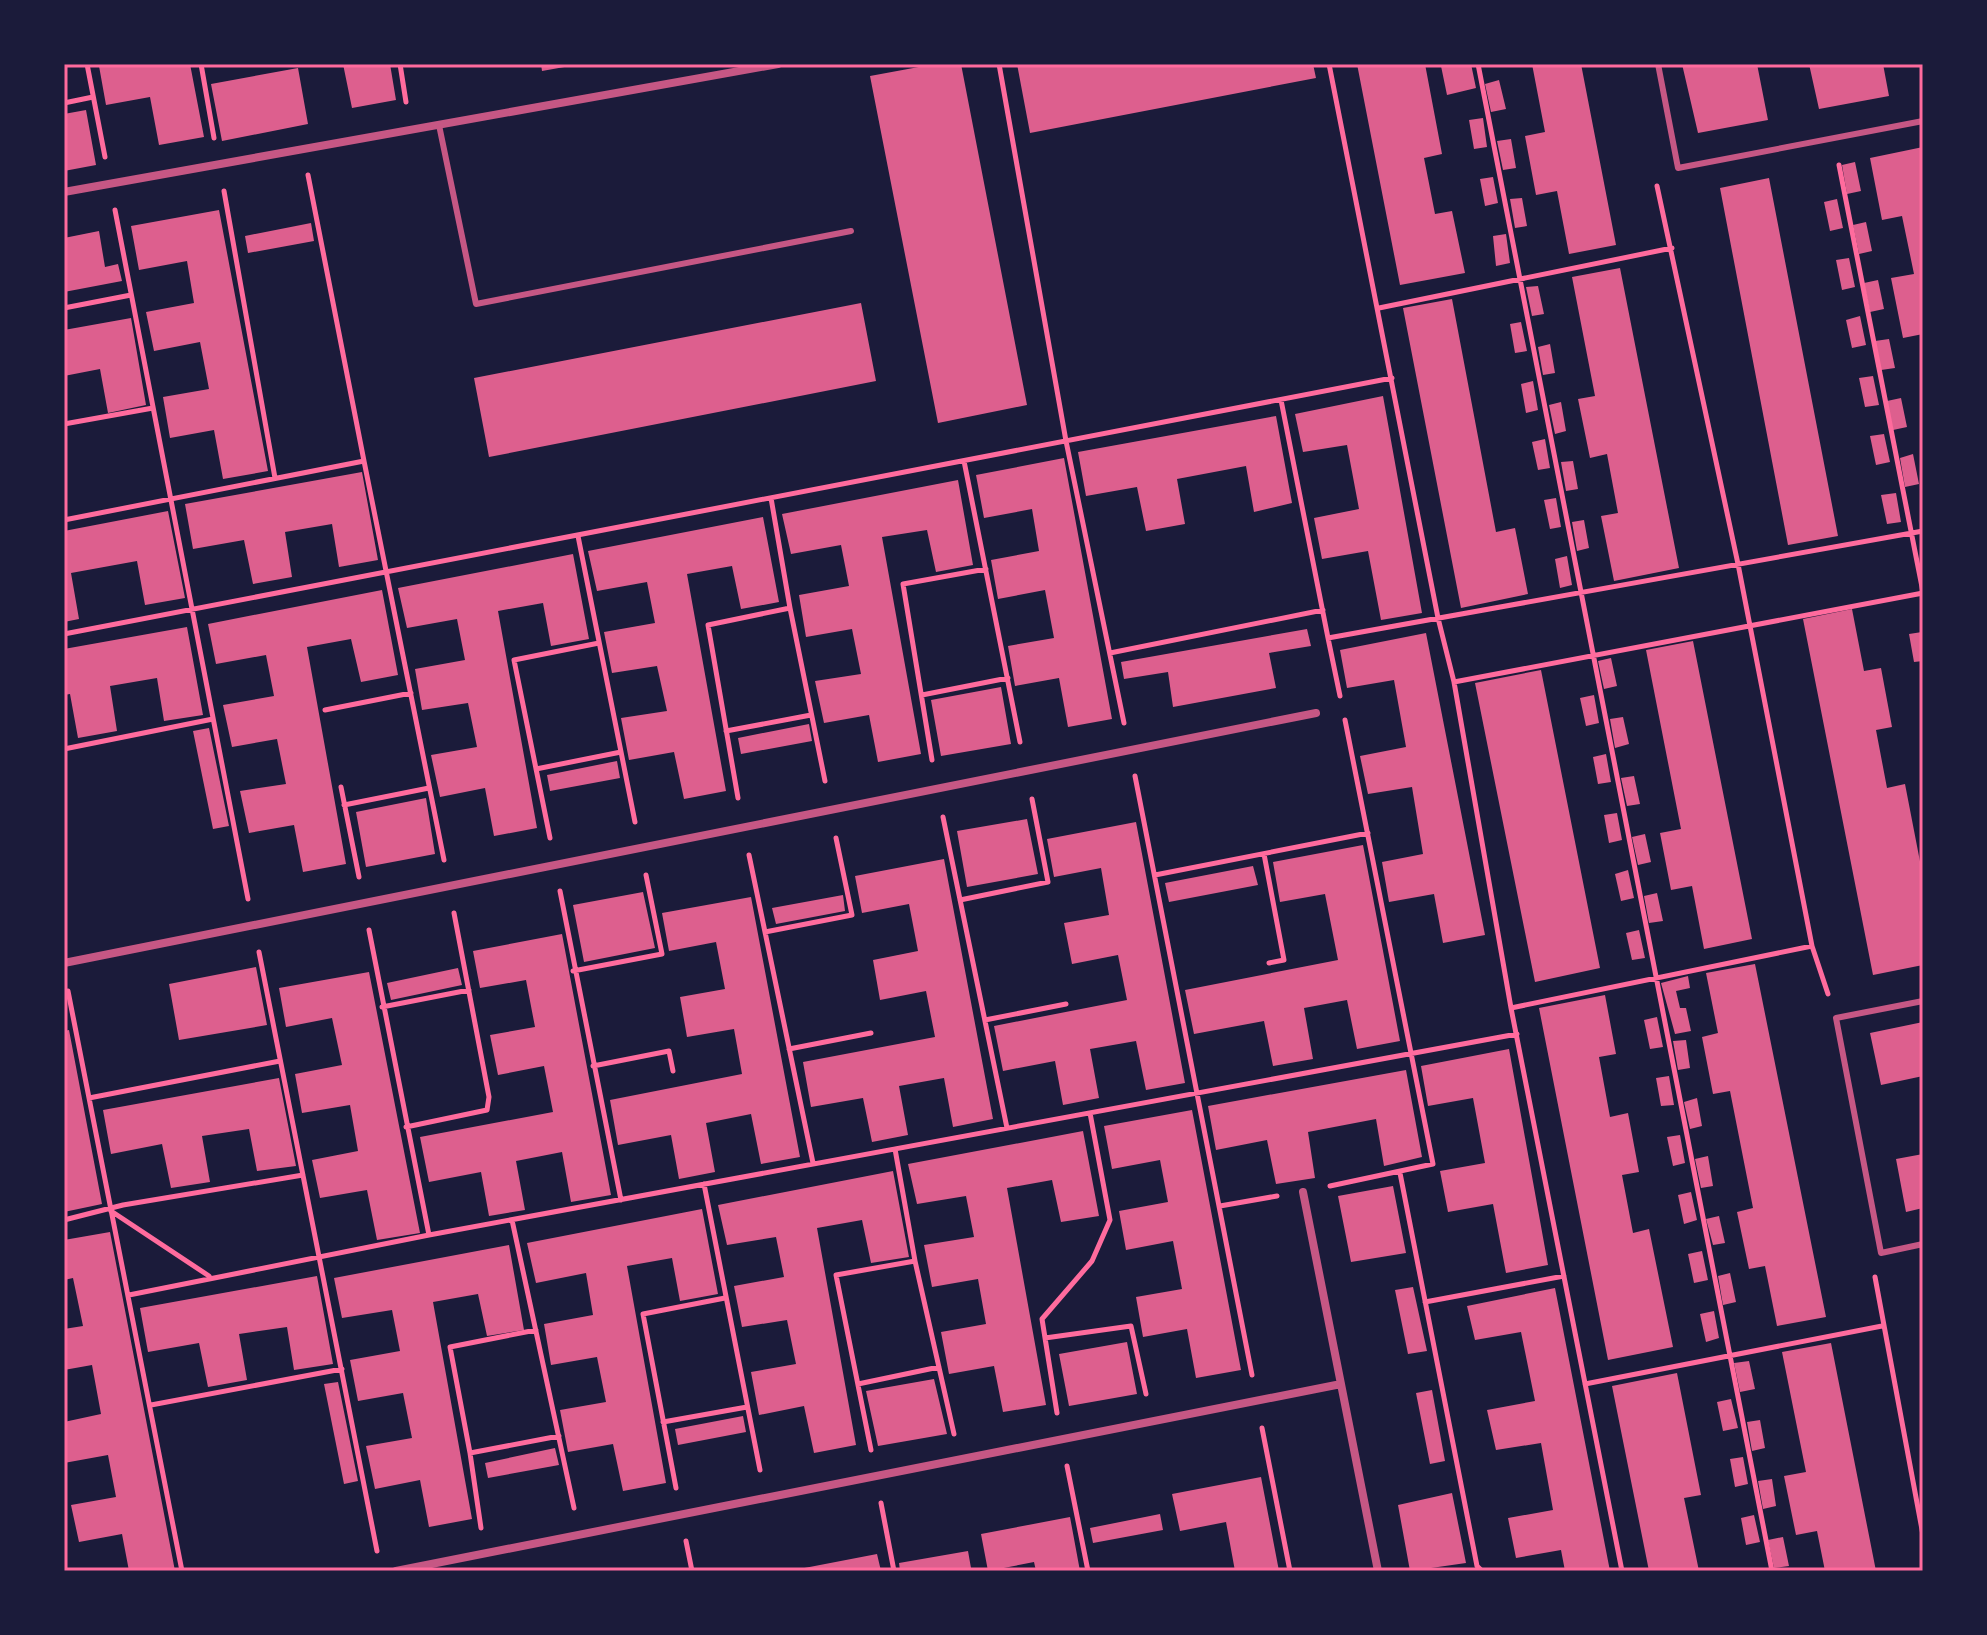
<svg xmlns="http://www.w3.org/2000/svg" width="1987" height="1635" viewBox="0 0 1987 1635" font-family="Poppins,sans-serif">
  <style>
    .building { fill: #dd5f8e }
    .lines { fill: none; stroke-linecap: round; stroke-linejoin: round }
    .path { stroke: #ff6b9d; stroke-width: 5 }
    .service { stroke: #c65784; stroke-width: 6 }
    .minor { stroke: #c65784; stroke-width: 8 }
    .neatline { fill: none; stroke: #ff6b9d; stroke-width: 3 }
  </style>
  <rect width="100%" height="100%" fill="#1b1b3a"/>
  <!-- building -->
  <path class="building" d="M108,64H190L204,137L159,145L150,97L106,105L99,66Z
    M343,64H390L396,100L352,108Z
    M541,64H570V66L542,71Z
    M935,64H961L1027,405L938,423L870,76Z
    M1017,64H1313L1316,78L1030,133Z
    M1357,64H1425L1442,154L1424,158L1435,214L1452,211L1465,273L1400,285Z
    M1471,64L1476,88L1447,95L1441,66Z
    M1532,64H1581L1616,245L1569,254L1557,191L1536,195L1525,136L1545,132Z
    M1682,64H1757L1768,120L1698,133Z
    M1809,64H1883L1889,96L1819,109Z
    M298,68L308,124L222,141L211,84Z
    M1499,80L1506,109L1491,112L1485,84Z
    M86,110L96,165L64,171V114Z
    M1483,118L1487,147L1474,149L1469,120Z
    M1511,139L1516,168L1503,170L1497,141Z
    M1923,147V334L1903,338L1891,278L1914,274L1902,216L1882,220L1870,158Z
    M1855,162L1861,191L1847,194L1842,165Z
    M1493,177L1498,203L1485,206L1480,179Z
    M1769,178L1838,536L1788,545L1720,188Z
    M1522,198L1527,226L1515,228L1510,199Z
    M1837,199L1843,228L1830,231L1824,202Z
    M219,210L268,471L223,479L214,430L170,438L163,397L209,389L200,342L154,351L146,312L194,303L187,261L139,270L131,226Z
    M1866,222L1872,251L1859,254L1853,225Z
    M311,223L314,241L248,253L245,236Z
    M99,231L105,267L118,264L122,281L64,292V238Z
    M1506,234L1510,263L1496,266L1493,236Z
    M1849,258L1855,287L1842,290L1836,260Z
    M1620,268L1679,568L1614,581L1601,516L1618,513L1607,454L1590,458L1578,399L1595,396L1572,277Z
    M1878,280L1884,309L1870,312L1864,283Z
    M1538,286L1544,314L1532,316L1526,287Z
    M1452,299L1496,532L1515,528L1528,594L1461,608L1403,308Z
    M861,303L876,381L489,457L474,378Z
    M1860,316L1866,345L1852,348L1846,320Z
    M131,318L146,405L108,413L100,369L64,376V330Z
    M1521,322L1527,351L1515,353L1510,324Z
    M1889,339L1895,368L1881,370L1875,341Z
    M1550,344L1555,373L1543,375L1538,347Z
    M1873,376L1879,405L1865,407L1859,378Z
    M1533,381L1538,410L1526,413L1521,384Z
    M1383,396L1422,613L1381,620L1368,551L1322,559L1314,518L1359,509L1347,445L1303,452L1295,414Z
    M1901,398L1907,427L1893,430L1887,401Z
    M1561,402L1566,431L1555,434L1549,405Z
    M1276,416L1292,503L1254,512L1246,466L1177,479L1185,524L1146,531L1137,487L1086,496L1078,452Z
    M1884,434L1890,462L1876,465L1870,436Z
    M1545,439L1550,468L1538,470L1532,442Z
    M1913,454L1919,484L1905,487L1900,458Z
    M1064,458L1112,719L1068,727L1059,678L1015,686L1008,646L1054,638L1045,590L998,599L991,560L1039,551L1032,509L984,518L976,475Z
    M1573,461L1578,489L1566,491L1561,462Z
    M362,472L378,560L339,567L332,524L285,532L292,577L253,584L244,540L193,549L185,504Z
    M958,480L973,565L936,572L927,530L882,537L921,754L878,762L869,715L824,723L815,681L861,674L852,629L806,637L799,595L849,586L841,545L791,554L782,514Z
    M1896,493L1901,522L1887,524L1881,495Z
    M1556,498L1561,527L1550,529L1544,500Z
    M168,511L185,598L145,605L137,561L71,573L79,619L64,622V531Z
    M763,517L779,602L741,609L732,566L687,574L726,791L684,799L674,752L629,760L621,718L667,711L657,666L612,673L604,632L655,623L647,582L597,591L588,551Z
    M1584,520L1589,548L1577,551L1572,522Z
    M573,554L589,639L551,646L543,603L498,611L537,828L494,836L485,788L440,797L431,755L477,747L468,703L422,710L415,669L465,660L457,619L407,628L398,588Z
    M1567,556L1572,585L1560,588L1555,559Z
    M382,590L398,675L361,682L351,639L307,647L346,864L303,872L294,825L249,833L240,791L286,784L277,739L232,747L223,705L274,696L266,655L216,664L208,624Z
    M1852,609L1864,671L1881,668L1892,727L1876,730L1887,788L1905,784L1923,877V965L1873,975L1803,619Z
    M187,627L203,715L164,721L157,678L110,686L117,731L78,738L70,694L64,695V649Z
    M1307,629L1311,646L1269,653L1276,688L1173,707L1168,672L1124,679L1121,662Z
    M1922,632L1923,661L1914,662L1909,634Z
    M1426,633L1485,935L1443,943L1434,894L1389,902L1382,862L1423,854L1412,787L1368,794L1360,756L1406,747L1394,680L1347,688L1340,650Z
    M1693,641L1752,939L1704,949L1692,886L1671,890L1660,833L1681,829L1646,650Z
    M1611,658L1617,686L1604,689L1598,661Z
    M1541,670L1600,968L1535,982L1475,683Z
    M1001,687L1011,744L941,756L931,700Z
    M1594,695L1599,723L1586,726L1580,698Z
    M1623,717L1629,744L1615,748L1610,719Z
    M809,724L812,741L741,754L738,738Z
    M209,728L229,826L213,829L193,731Z
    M1606,754L1611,782L1598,784L1593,757Z
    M617,761L620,778L550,791L547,775Z
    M1634,776L1640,804L1627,806L1621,778Z
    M426,798L435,854L366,867L356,812Z
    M1617,813L1622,840L1609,843L1604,815Z
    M1027,819L1038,874L967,887L957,831Z
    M1136,822L1185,1083L1146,1090L1136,1041L1090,1049L1099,1098L1063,1105L1055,1061L1003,1071L994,1026L1127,1000L1118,955L1072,964L1064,923L1109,915L1101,868L1054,877L1047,839Z
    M1645,834L1651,862L1638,865L1632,837Z
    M1363,845L1400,1041L1357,1049L1347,1000L1304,1008L1313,1059L1273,1066L1264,1021L1194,1034L1185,990L1338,960L1325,894L1280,902L1273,862Z
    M944,859L993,1119L953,1127L944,1078L899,1086L908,1135L872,1142L863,1098L811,1107L803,1062L935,1037L926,991L880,1000L873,960L918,951L909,904L862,913L855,876Z
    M1253,866L1258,885L1169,902L1165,883Z
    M1628,870L1634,898L1621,901L1615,874Z
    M643,892L655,948L584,962L573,905Z
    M1657,893L1663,921L1649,923L1644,896Z
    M843,895L845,911L776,924L772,908Z
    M751,897L800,1157L761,1164L751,1114L706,1123L715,1172L679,1179L671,1135L618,1145L610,1100L742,1074L734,1029L687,1037L680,997L725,989L716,942L669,951L662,913Z
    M1639,930L1645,958L1632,960L1626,933Z
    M562,934L611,1195L571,1202L562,1152L516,1161L525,1210L489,1216L481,1172L429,1182L420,1137L553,1112L544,1066L498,1075L490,1035L535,1027L526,980L480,988L473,951Z
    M1755,964L1826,1317L1777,1326L1765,1266L1749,1269L1737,1212L1753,1208L1730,1091L1713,1094L1702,1037L1718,1033L1706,973Z
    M256,967L267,1025L179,1040L169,984Z
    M458,968L462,985L391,1000L387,983Z
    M369,972L420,1233L377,1240L367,1190L320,1198L312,1160L358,1151L350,1105L302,1113L295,1074L342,1065L332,1018L286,1027L279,988Z
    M1688,976L1690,988L1676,991L1680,1008H1686L1691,1031L1675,1034L1661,983Z
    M1605,995L1616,1054L1599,1057L1610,1117L1628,1113L1639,1172L1622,1175L1633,1233L1649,1229L1673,1347L1608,1360L1539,1008Z
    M1657,1017L1663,1047L1650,1049L1644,1020Z
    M1923,1022V1076L1881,1085L1870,1033Z
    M69,1030L102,1204L64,1212V1031Z
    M1686,1040L1690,1068L1678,1070L1673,1041Z
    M1509,1049L1548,1265L1506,1273L1493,1204L1448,1212L1440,1171L1485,1163L1473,1098L1428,1106L1421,1066Z
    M1406,1070L1422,1157L1384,1166L1376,1119L1308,1132L1315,1178L1276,1184L1267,1140L1216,1150L1208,1106Z
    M1669,1076L1674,1105L1661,1106L1656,1078Z
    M279,1078L296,1166L257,1171L249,1129L202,1136L210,1182L171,1188L162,1144L111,1154L103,1110Z
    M1697,1098L1702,1126L1690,1129L1684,1102Z
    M1192,1110L1241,1370L1196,1378L1187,1329L1143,1337L1136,1297L1182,1289L1173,1241L1126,1250L1119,1211L1168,1202L1160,1160L1112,1169L1104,1126Z
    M1083,1131L1099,1216L1061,1222L1052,1180L1007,1188L1046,1405L1003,1412L994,1366L949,1374L941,1332L986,1324L978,1279L932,1287L924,1245L974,1237L966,1196L917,1204L908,1164Z
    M1680,1135L1685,1163L1673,1166L1667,1137Z
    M1923,1154V1208L1906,1212L1896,1159Z
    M1708,1156L1713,1186L1701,1188L1695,1159Z
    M893,1171L909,1257L871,1263L862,1220L817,1228L856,1445L814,1453L804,1406L759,1415L751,1372L796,1364L787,1320L742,1327L734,1286L784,1277L776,1237L727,1245L718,1205Z
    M1393,1186L1406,1253L1351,1262L1338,1196Z
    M1691,1192L1697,1220L1684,1224L1678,1195Z
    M702,1209L718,1294L680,1301L672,1258L627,1266L666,1483L623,1491L613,1444L568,1452L560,1410L606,1402L597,1357L551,1365L544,1324L593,1315L586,1273L536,1283L527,1243Z
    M1719,1216L1725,1243L1713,1245L1706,1219Z
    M110,1232L175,1571H129L122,1534L79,1542L71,1505L116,1497L108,1455L64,1463V1422L101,1414L92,1365L64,1370V1329L83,1326L73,1278L64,1280V1240Z
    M509,1245L524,1330L487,1336L478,1294L433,1302L472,1519L429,1527L420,1480L375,1489L366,1446L412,1438L403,1393L358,1401L350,1360L400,1351L392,1310L342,1318L334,1278Z
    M1702,1251L1708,1280L1694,1283L1688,1254Z
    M1730,1273L1736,1302L1723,1305L1718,1276Z
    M317,1276L333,1364L294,1370L287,1327L239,1334L247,1380L208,1387L199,1343L148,1352L140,1308Z
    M1413,1287L1427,1351L1408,1354L1395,1290Z
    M1555,1288L1610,1571H1565L1561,1550L1516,1558L1508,1518L1553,1510L1541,1443L1496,1450L1487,1410L1535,1401L1521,1332L1475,1340L1467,1306Z
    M1714,1311L1719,1338L1706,1342L1700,1314Z
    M1127,1342L1137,1394L1069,1406L1059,1354Z
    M1831,1343L1876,1571H1825L1817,1531L1796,1535L1784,1476L1806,1472L1782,1352Z
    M1749,1361L1755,1389L1740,1392L1734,1363Z
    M1677,1373L1701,1495L1684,1498L1699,1571H1649L1612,1386Z
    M934,1379L947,1434L878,1446L866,1391Z
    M338,1382L358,1481L344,1484L324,1384Z
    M1432,1390L1445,1461L1430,1464L1416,1393Z
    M1731,1399L1738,1428L1723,1431L1717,1402Z
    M743,1416L746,1432L678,1445L675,1429Z
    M1760,1420L1765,1448L1752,1451L1747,1422Z
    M555,1448L559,1465L488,1478L485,1463Z
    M1743,1457L1748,1484L1735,1487L1730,1459Z
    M1261,1477L1279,1571H1235L1226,1522L1180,1531L1172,1494Z
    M1772,1479L1776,1506L1763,1509L1758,1481Z
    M1452,1493L1466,1563L1410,1571L1398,1505Z
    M1160,1514L1163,1530L1093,1543L1090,1528Z
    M1754,1515L1760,1542L1746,1545L1741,1518Z
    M1070,1517L1080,1571H1036L1034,1562L988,1571L981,1534Z
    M1783,1537L1789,1566L1774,1568L1768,1540Z
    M968,1551L971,1568L900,1571L899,1563Z
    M877,1554L881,1571H794V1570Z"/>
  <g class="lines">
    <!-- path -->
    <path class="path" d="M87,64L105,157
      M201,64L214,138
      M400,64L406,102
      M999,64L1066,441L1124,723
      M1329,64L1438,618L1454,682L1511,1008L1622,1571
      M1478,64L1772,1571
      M64,103L93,97
      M1839,165L1923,592
      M308,175L364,461
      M1657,186L1738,564L1812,946L1828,994
      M224,191L275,478
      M115,210L248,899
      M64,308L131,295
      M1379,308L1672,248
      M1281,400L1328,638
      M64,424L153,408
      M964,461L1020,742
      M64,520L364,461L444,860
      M578,536L635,822
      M790,608L825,781
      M64,634L1392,378
      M1110,653L1323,610
      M1454,682L1923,593
      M922,695L1008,678
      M1340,696L1328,638L1923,531
      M325,710L411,693
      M726,731L811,715
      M64,749L213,719
      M932,760L903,584L986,569
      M536,769L621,752
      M1135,776L1252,1375
      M341,787L359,877
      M738,798L708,625L790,608L771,498
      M344,805L429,788
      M943,817L1007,1128
      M550,838L514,660L599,643
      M1264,854L1284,960L1269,963
      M749,855L813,1163
      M1155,875L1368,833
      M560,891L621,1200
      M960,900L1048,882L1032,799
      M369,930L429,1235
      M765,932L852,915L836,838
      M259,952L377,1551
      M573,971L662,954L646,875
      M68,991L182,1571
      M382,1007L469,990
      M1511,1008L1812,946
      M985,1020L1066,1004
      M789,1049L871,1033
      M593,1066L669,1051L673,1071
      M89,1098L280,1061
      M406,1127L487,1110L489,1097L454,913
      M895,1149L915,1261L954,1434
      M1400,1173L1477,1566L1482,1571
      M704,1184L760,1470
      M1330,1186L1433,1164L1345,720
      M1220,1206L1277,1196
      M111,1211L209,1276
      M64,1220L123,1205L303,1175
      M512,1220L574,1508
      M1875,1277L1923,1535
      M129,1295L429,1235L1517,1034
      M1425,1302L1564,1276
      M536,1330L450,1347L470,1453L559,1436
      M1045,1338L1131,1326L1146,1394
      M858,1384L939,1367
      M1585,1384L1882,1326
      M151,1405L342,1369
      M1057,1413L1042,1319L1092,1261L1110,1220L1090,1113
      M663,1422L747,1407
      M1262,1428L1290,1571
      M871,1450L836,1275L915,1261
      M470,1453L481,1528
      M1067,1466L1088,1571
      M676,1488L643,1314L725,1298
      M881,1503L894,1571
      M686,1541L692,1571"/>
    <!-- service -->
    <path class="service" d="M1658,64L1678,168L1923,121
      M439,125L476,304L851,231
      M1923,1001L1836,1018L1881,1253L1923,1244"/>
    <!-- minor -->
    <path class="minor" d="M64,192L778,64
      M64,963L1316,713
      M1303,1192L1378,1571
      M396,1571L1341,1384"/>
  </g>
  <!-- border -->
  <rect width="1987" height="1635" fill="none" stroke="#1b1b3a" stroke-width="132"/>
  <rect x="66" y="66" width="1855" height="1503" class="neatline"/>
</svg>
